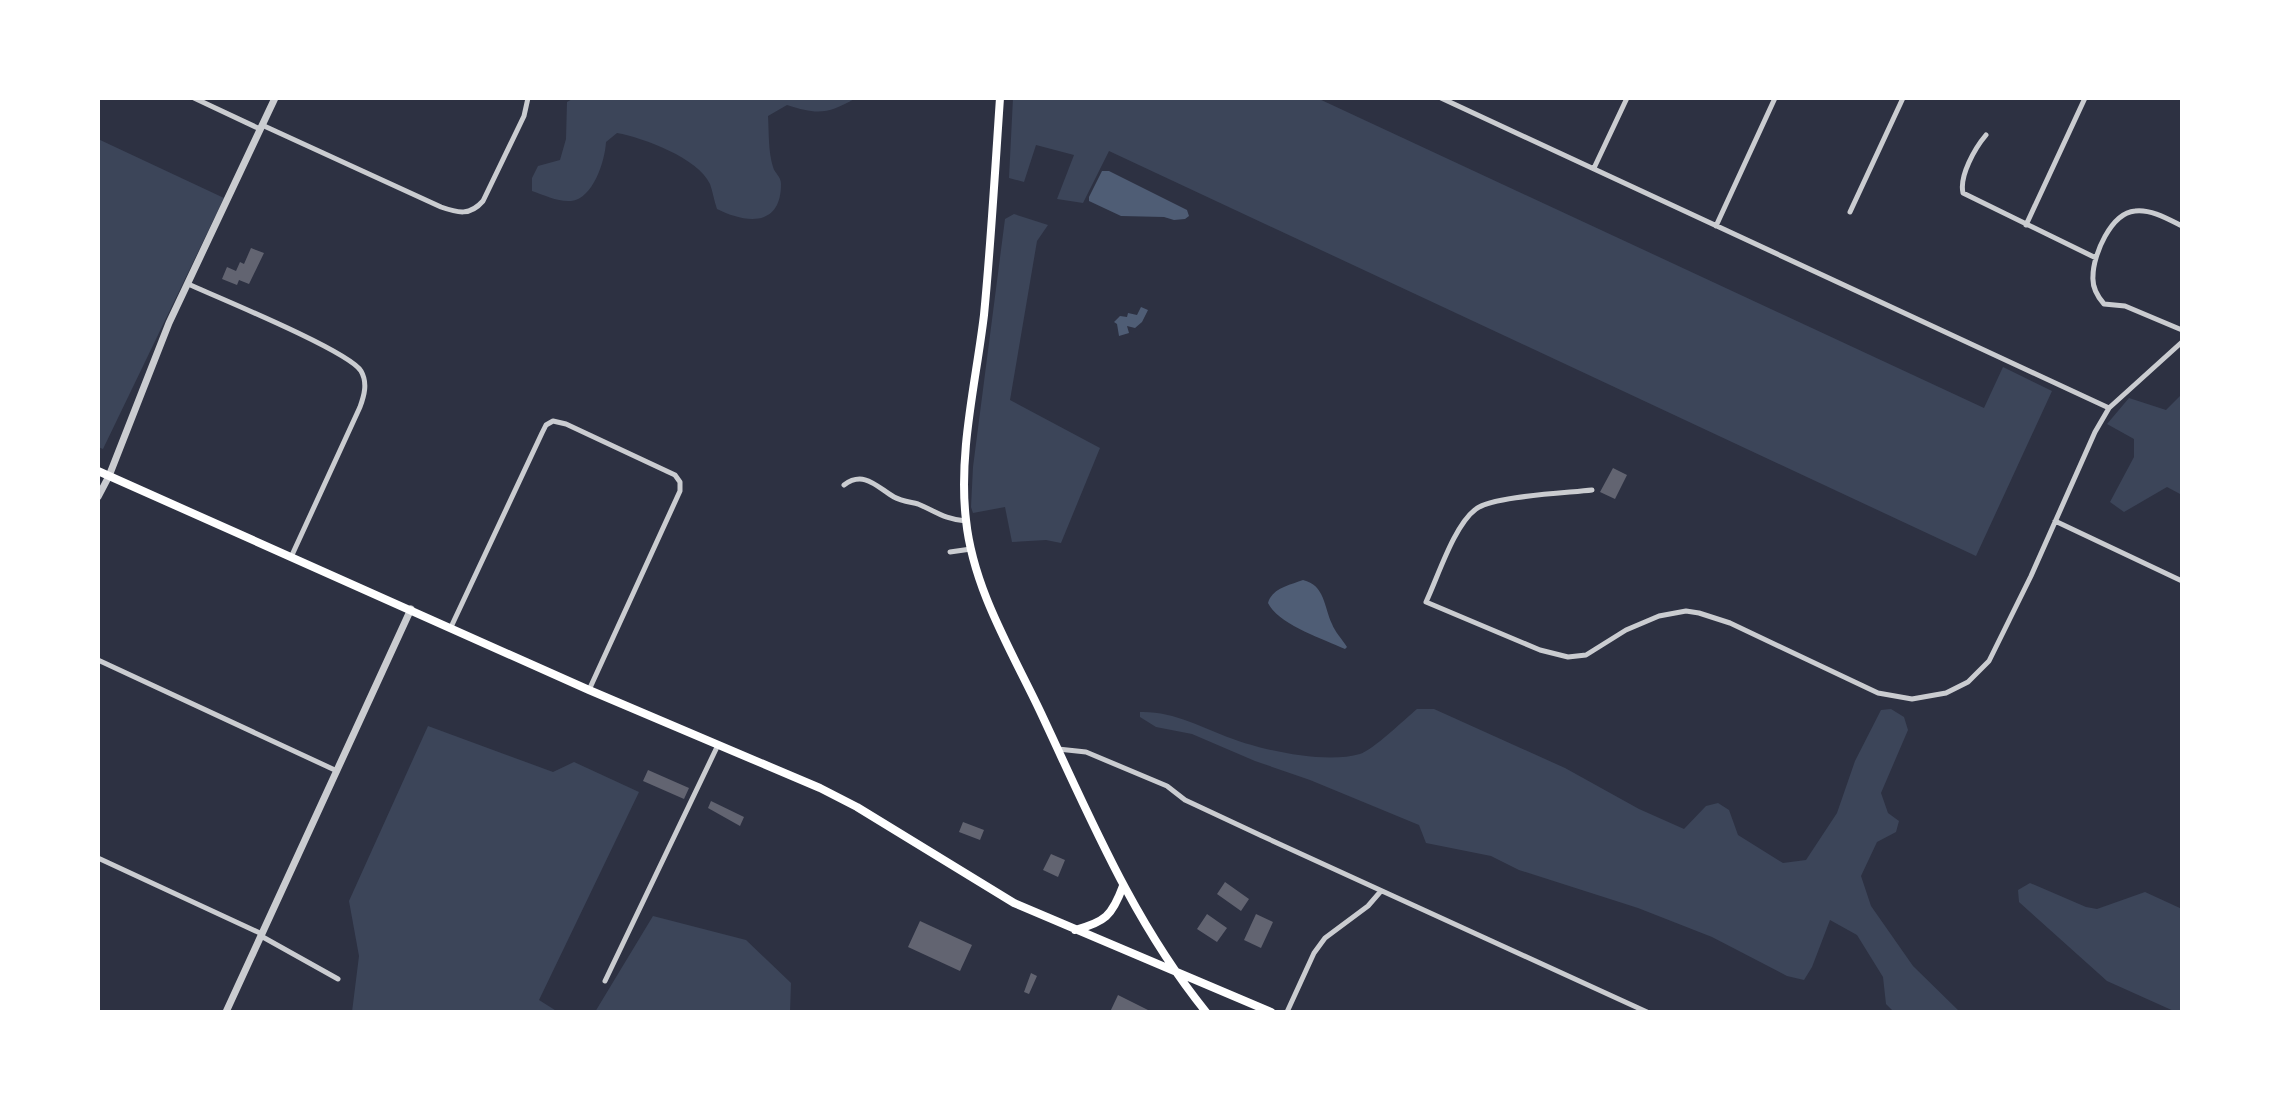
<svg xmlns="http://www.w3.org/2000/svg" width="2280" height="1110" viewBox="0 0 2280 1110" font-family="Manrope,sans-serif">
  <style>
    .green { fill: #3c4559 }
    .water { fill: #4f5d75 }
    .building { fill: #626471 }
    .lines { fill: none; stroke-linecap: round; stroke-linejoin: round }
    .minor { stroke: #caccd0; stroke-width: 5 }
    .tertiary { stroke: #caccd0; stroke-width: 7 }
    .secondary { stroke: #fff; stroke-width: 8 }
  </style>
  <rect width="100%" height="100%" fill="#2d3142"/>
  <!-- green -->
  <path class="green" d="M574,98H856C828,114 818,115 787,105L768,116C769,131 768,152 773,167C775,174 781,176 781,184C781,228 745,223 717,209C714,201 713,192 710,184C698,158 644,138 617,133L606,142C605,161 593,199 571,201C558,202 544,195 532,191V178L538,166L560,160L566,139L567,102Z
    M1013,98H1317L1984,408L2003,367L2052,391L1976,556L1109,151L1083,203L1057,199L1074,155L1036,145L1024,182L1009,178Z
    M98,139L224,198L103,449L98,447Z
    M1014,214L1048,225L1037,241L1010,400L1100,448L1061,543L1046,540L1012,542L1005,507L973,513L971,507L973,467L1005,219Z
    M2182,394V495L2167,487L2124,512L2110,502L2134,457V439L2107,424L2129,398L2166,410Z
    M1417,709H1434L1565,768L1639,809L1684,829L1706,806L1718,803L1729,810L1738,835L1783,863L1806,860L1837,813L1855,761L1881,710L1891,709L1904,717L1908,730L1881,793L1888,813L1899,821L1896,832L1877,842L1861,876L1871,906L1913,966L1960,1012H1894L1886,1004L1883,977L1857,935L1830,920L1812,967L1804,980L1787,976L1712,937L1638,908L1519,870L1491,856L1426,843L1419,825L1310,780L1255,761L1192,734L1156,727L1140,717V712C1174,711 1202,728 1233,739C1265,751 1327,764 1360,754C1373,750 1405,719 1417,709Z
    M428,726L553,772L574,762L639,792L539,1000L558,1012H352L359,956L349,901Z
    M2030,883L2086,907L2097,909L2145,892L2182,909V1012H2176L2107,981L2019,902L2018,890Z
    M653,916L746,940L791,983L790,1012H595Z"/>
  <!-- water -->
  <path class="water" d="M1102,171H1109L1187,210L1189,216L1185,219L1174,220L1164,217L1121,216L1089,201V197Z
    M1141,307L1148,310L1142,322L1135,328L1127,326L1129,333L1119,336L1117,324L1114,322L1120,316L1127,317L1128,313L1137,315Z
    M1303,580C1325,585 1324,607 1332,624C1335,632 1342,639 1347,647L1345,649C1323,639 1278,624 1268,603C1272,588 1290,585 1303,580Z"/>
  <!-- building -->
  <path class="building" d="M251,248L264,253L249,284L239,280L237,285L222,279L227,267L236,271L240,262L244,264Z
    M1613,468L1627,475L1615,499L1600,492Z
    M648,770L689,788L684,799L643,781Z
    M711,801L744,817L740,826L708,808Z
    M963,822L984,830L980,840L959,832Z
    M1051,854L1065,860L1058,877L1043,870Z
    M1225,882L1249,899L1241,911L1217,894Z
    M1207,914L1227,928L1217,942L1197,929Z
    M1256,914L1273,922L1261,948L1244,940Z
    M920,921L972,945L960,971L908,947Z
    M1031,973L1037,976L1029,994L1024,992Z
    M1118,995L1148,1010L1147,1012H1110Z"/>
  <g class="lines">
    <!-- minor -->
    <path class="minor" d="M194,98L260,129
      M1441,98L2109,408
      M262,125L441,207C458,213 470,216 483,201L524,116L528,98
      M1986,135C1975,148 1959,176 1963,193L2096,258
      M1594,168L1627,98
      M1850,212L1903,98
      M2026,225L2085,98
      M1716,226L1775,98
      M2182,226C2168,219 2151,209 2135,211C2111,213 2093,255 2093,276C2092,287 2097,296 2104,304L2125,306L2182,330
      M188,284C217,297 349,351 361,371C368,383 364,396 360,407L292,555
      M844,485C864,470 877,487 894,497C901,501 910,502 918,504C937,512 944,519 966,521
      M1592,490C1567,493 1493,496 1476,509C1454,525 1438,577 1426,602L1540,650L1568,657L1586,655L1626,630L1659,616L1686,611L1699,613L1730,623L1878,693L1912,699L1946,693L1968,682L1989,661L2031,576L2095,432L2109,408L2182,342
      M2055,521L2182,581
      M950,552L971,549
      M451,627L542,433L546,425L553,421L566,424L675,475L680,482V491L589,690
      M98,660L337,771
      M1058,749L1086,752L1167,786L1185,800L1262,836L1647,1012
      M98,858L262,934
      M261,936L338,979
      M605,981L718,745
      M1287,1012L1314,953L1325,938L1368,906L1381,891"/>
    <!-- tertiary -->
    <path class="tertiary" d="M98,497L109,476L169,323L275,98
      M226,1012L411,609"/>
    <!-- secondary -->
    <path class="secondary" d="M1000,98C995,171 991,243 984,315C976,382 958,453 966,520C973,588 1011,650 1040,711C1089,815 1133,922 1206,1012
      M98,471L589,690L820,788L857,807L1014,903L1271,1012
      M1075,930C1105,922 1112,916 1123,886"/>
  </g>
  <!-- border -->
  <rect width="2280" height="1110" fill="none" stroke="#ffffff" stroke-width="200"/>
</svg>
